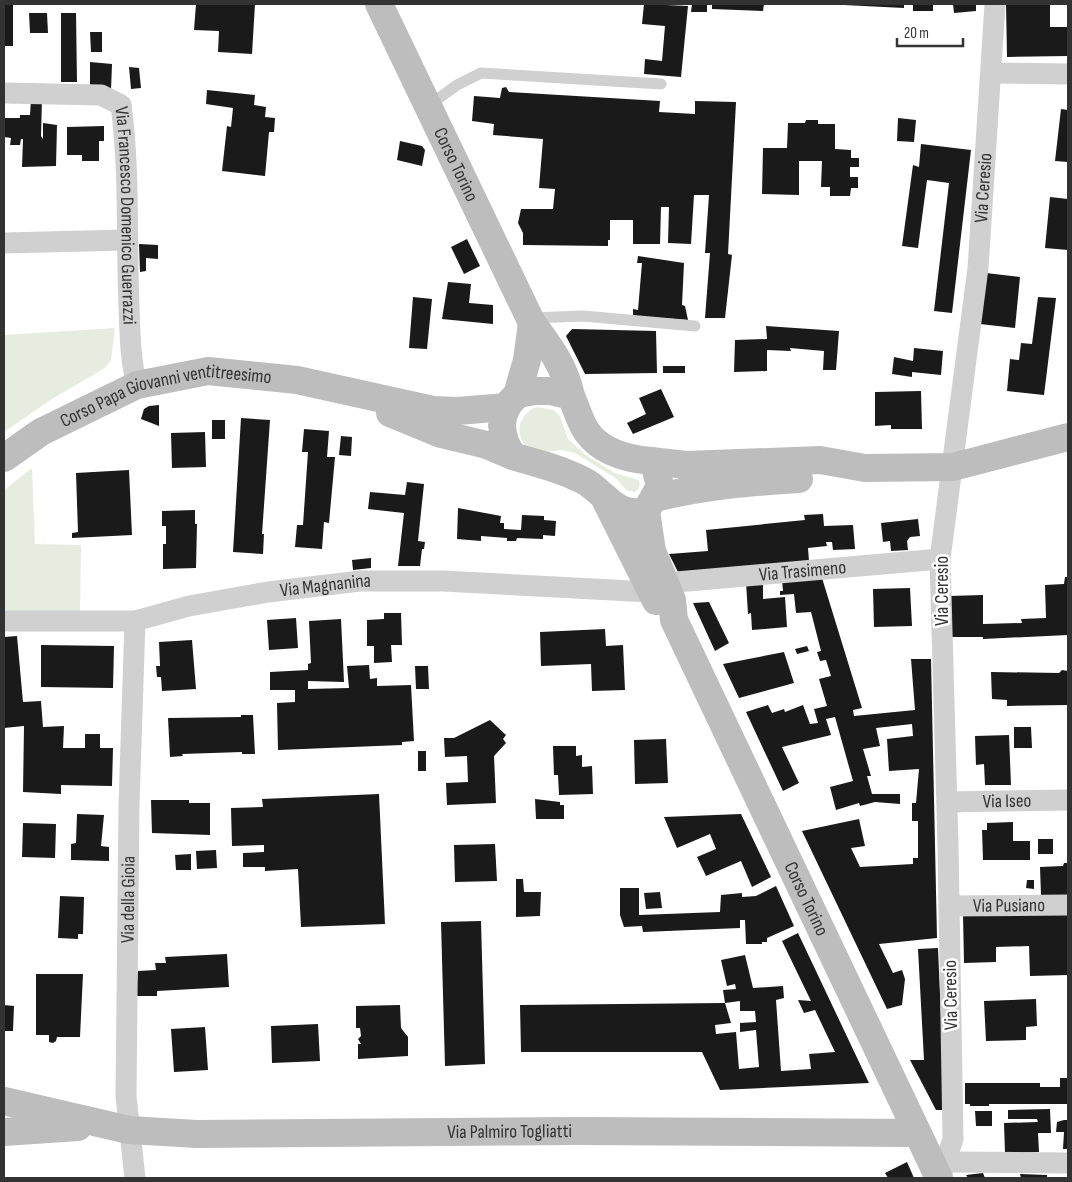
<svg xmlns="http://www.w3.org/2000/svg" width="1072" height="1182" viewBox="0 0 1072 1182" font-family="'Sofia Sans Condensed',sans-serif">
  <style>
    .green { fill: #e6ecdf }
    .building { fill: #1a1a1a }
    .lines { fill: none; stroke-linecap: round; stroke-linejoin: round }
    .lane { stroke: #d0d0d0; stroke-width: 11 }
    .street { stroke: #d0d0d0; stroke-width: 21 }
    .secondary { stroke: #bdbdbd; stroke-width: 28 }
    .labels { text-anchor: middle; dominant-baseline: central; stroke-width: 5; stroke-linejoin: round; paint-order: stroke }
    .street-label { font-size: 19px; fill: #333; stroke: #fff }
  </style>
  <rect width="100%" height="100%" fill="#fff"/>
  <!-- green -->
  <path class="green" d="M115,328L111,360L105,368L52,399L4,432V335Z
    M536,407L554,410L560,416L568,439L587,456L615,473L638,480L640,483L638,490L634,492L626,490L617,479L575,453L562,450L547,452L529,450C514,435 517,416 536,407Z
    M32,468L35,544L81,545L80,614L4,613V490Z"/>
  <!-- building -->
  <path class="building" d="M4,4H13V46H4Z
    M196,4H255L252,54L218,52L219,31L194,30Z
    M644,4L688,6L681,77L644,74L645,59L662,61L665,26L642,24Z
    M692,4H707V12H691Z
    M712,4H764L763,11L712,9Z
    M844,4H904V8L844,5Z
    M913,4H933V11H913Z
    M953,4H976V11L954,13Z
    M1006,4H1050V27H1068V56L1007,57Z
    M29,13H47L48,33H30Z
    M61,13H76L77,82H61Z
    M90,32H102V52H91Z
    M90,62L112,64L111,90L90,85Z
    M129,67L139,68L141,88L131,89Z
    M506,87L509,92L660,101L659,112L695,114V101L736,102L728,254L732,255L725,318H705L710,253H705L709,195H694L691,244L668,243L669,207H661L660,244H633V220H610V240H608V246L523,245V233L518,223L521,209H553L555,189L539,188L543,139L493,135L494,124L472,121L474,96L500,98L502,88Z
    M207,90L255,95L254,105L266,107L265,117L275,118L274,132H269L265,176L222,171L227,126L231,127L233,108L206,104Z
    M31,99H42L41,136L43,139V123L57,125L56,166L22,167L23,139H21L20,145H10L11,138L4,137V118H20V115H30Z
    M1061,109L1068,110V162L1055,161Z
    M898,118L916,120L914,142L897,141Z
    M806,120H818V124H835V149L851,150V158H859V167H850V177H858V188H851L850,196H830V187H821L822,161H799V195L762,194L763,148H787L788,123H805Z
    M104,126V141H99V161H82V155H67V127Z
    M400,141L422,146L425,150L422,166L397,160Z
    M921,144L971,150L952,313L934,311L949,183L927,180L918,248L902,246L913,165L919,167Z
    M1050,197L1068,199V250L1045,248Z
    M467,239L480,266L464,274L451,247Z
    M139,244L158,245V259L146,258V271L140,272Z
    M638,256L684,263L682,305L685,306L688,320L633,316V309L638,310L642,263H637Z
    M986,273L1020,277L1015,328L980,324Z
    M448,282L471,284L469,303L493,305V324L442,319Z
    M413,297L432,299L427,349L409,348Z
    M1038,297L1056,298L1044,395L1007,391L1010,359L1019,360L1021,343L1032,344Z
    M766,326L839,331L836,370H823L824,351L790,348L791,351L767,350V371L734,372L735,340L767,339Z
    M572,329L656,331L657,373L585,374L566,336Z
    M914,348L943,351L941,375L912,372V377L892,374L894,357L913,361Z
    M663,366H685V373H663Z
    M661,389L674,417L633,434L627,423L646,414L639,398Z
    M921,391L922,429H891V425L875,426V392Z
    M159,405V426L141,419L144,409L149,406Z
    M241,418L270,420L262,534H264L263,554L233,552Z
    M212,420H225V439H212Z
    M304,429L329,431L327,457H335L329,523L324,522L322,549L295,547L297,525H303L308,452H302Z
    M205,432L206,467L172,468L171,433Z
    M341,436L352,437L351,456L339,455Z
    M129,470L132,535L72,538V533L78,532L76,473Z
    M407,482L424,484L418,541L425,542L424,549H422L420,566H398L404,513L368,509L370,492L405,495Z
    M458,508L501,516L500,523H504V529L521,530L522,515L544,516V520L556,521L555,536L543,535V539L517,538L516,541H507V538L481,536V541L457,539Z
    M195,510V524H197L196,568L163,569V544H166V526H162V511Z
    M823,514L824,526L853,525L855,549L833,550L832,542H826L827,546L808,548L809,561L678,572L669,554L708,551L706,530L805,520L804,515Z
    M918,519L920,536L910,537L907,541L908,550L891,551L890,541L883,542L881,523Z
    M371,558V568L353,570L352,560Z
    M1065,577H1068V635L983,639V637H949V596L983,595V624L1022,623L1021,619L1046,618L1045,585L1064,584Z
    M822,578L862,708L853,710L854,716L915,710L911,659H931L937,938L879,944L893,973L902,970L905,979L902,1005L887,1009L802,831L859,819L865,846L851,848L860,867L913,864V858H918V821H912V803H916L919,769L889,771L887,739L913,736L912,724L876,728L880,746L863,749L871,776H867L872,794H900V804L875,802L860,806L859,803L836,810L830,787L853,781L835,717L826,719L831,735L782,747L799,783L783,791L746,712L768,705L772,713L784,709L785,712L803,705L810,724L818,723L814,709L827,706L819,679L831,676L826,660L820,661L817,652L821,651L811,612L796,613L794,594L780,595V591H783L782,580Z
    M763,581V599L785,597L787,627L752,630L751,613L748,614L746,582Z
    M910,588L912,626L874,627L873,589Z
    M709,602L729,643L715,651L693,603Z
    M384,613H401L402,645H391L392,662L374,663V646H367V620L384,619Z
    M296,618L298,648L269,650L267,620Z
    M341,619L344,682L308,681V689L349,688L347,666L369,665L370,679L377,678V686L411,685L414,741L402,742V745L278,750L277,703L295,702V690H270V672L308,670V664L311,663L309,621Z
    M605,629L606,646L623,645L625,690L592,691L591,664L541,666L540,632Z
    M17,636L23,702L41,701L43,727L64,726L63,748H85V734H100V748H113L112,786L61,785V794L23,792L24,726L4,728V637Z
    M192,640L196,689L162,691L161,677H157L156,666H160L159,642Z
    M41,645L114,646L113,688L41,687Z
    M807,646L809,651L797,654L795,649Z
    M784,652L794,683L739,698L723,664Z
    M415,666H428L429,689H416Z
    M1062,670L1068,671V705L1007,706V700L992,699L991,672L1059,673Z
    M241,715H253L255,754H242V752L182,754L183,756L170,757L168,718L241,717Z
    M490,720L506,735L503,739L506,743L494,756L496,803L447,805L446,783L468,782L467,756L445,757L444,738H454Z
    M1014,727H1031L1032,748H1014Z
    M1009,735L1011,785H985L984,764L976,765L975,736Z
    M666,739L668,783L635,784L634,740Z
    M553,746H576V756L582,755V767L592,766L593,794L559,795L558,775H554Z
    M418,751H426V771H418Z
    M379,794L385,924L301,927L298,869L265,871V867H243V853L264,852V845L232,846L231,808L263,807L262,799Z
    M535,799L560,802V805H564V819H536Z
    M151,800H189V803H210V835L152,833Z
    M77,814L104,815L101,846L109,847V861L71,860V844L76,843Z
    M741,814L771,877L752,887L741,861L706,876L697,857L716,849L710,834L677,848L664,817Z
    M1013,822V841H1030V860H983L982,830H987V823Z
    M23,823L56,824L55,858L22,857Z
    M1038,839H1053V854H1038Z
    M495,844L497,881L455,882L454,845Z
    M216,850L217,868L197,869L196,851Z
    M191,854V870H176L175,855Z
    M1064,863H1068V895H1041L1040,867L1063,866Z
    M516,879H523L524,892H541L540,916L516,917Z
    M1027,880H1034V889L1026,888Z
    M776,886L794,926L767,938V942H762V944H746L745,920H740V928L643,932L642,926L624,927L620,915V888H639V915L720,912L721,895L742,893V897L756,896Z
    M660,892L662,908L646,909L644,893Z
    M60,896L84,897L83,934H78V939L58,938Z
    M1068,913V975L1030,976L1029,946L996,947V962L964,963L963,915Z
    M481,921L485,1064L445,1066L441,922Z
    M798,933L869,1083L720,1090L702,1052H521L520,1005L725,1003L731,1023L715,1025L716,1034L736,1032L739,1069L759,1067L756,1030L740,1032V1023L756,1022L755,1011H740V1001L725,1003L723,990L736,989L735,984L727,986L721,960L745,955L753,988L783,986L784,998L776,1000L781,1071L811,1069L809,1054L835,1052L815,1010L804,1013L798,1000L811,1001L782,941Z
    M938,948L945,1110H936L910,1060H924L918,949Z
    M227,954L229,987L157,991V996H136L138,971L156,970L155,963H166L165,957Z
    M36,974H83L80,1037H57L56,1041L53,1043L49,1042V1035H36Z
    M1036,999L1037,1026L1026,1027V1040L986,1041L984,1001Z
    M4,1005L14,1006L13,1031H4Z
    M400,1005L401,1028L408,1037V1056L358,1059V1044H361L358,1039L361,1036L360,1028H356V1006Z
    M318,1024L320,1061L272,1063L271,1026Z
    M205,1027L208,1070L174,1072L171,1029Z
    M1060,1078H1068V1104H989V1106H970V1104H965V1083H1040V1087H1060Z
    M1050,1109L1051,1133H1038L1039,1152L1005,1153L1004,1123L1038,1122L1037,1119H1008V1110Z
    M975,1111H992V1126H976Z
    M1064,1120H1068V1149H1063L1064,1132H1056L1057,1122Z
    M907,1162L914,1178H888L885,1173Z
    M983,1173L985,1178H968L966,1175Z
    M1020,1174L1047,1175V1178H1021Z"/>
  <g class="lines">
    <!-- lane -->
    <path class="lane" d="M428,106L457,85L481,73L661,84
      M531,318L583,316L695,326"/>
    <!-- street -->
    <g class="street">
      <path d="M991,73L1068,74"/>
      <path id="s1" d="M4,93L101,95L121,105C130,171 126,239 129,306C130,333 130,359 137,385"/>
      <path d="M4,243L126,240"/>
      <path id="s2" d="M665,583L940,559"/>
      <path id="s3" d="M4,621H135L189,606L268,592L360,581H443L650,592"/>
      <path id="s4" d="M947,802L1068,800"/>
      <path id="s5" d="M949,906L1068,905"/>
      <path d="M946,1162L1068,1163"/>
      <path id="s6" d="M135,1178L126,1096L129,805L135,621"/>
      <path id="s7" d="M940,1178L953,1139L948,845L940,559L978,268L995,4"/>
    </g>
    <!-- secondary -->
    <g class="secondary">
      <path id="s8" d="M379,4L532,323C550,347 565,367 571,396"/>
      <path d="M535,391H550L571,396C576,407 580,422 587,432C602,453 628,459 651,461L656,470L660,486L646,511C621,517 610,501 593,487C587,481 576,477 569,474C551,466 531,462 513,456C500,438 496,413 516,396C520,393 529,392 535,391Z"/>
      <path d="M517,395L527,360L532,323"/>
      <path d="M390,413L441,434L487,445L513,456"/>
      <path id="s9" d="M4,458L41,432L137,385L208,371L297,380L433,410L457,411L507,407"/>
      <path d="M651,461L686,465L820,460L865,468L953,467L1068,437"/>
      <path d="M655,498C703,486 750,482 799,479"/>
      <path d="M606,501L656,601"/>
      <path id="s10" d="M646,511L652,551L672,600L674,620L939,1178"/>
      <path id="s11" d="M4,1101L129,1130L197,1134L576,1131L917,1133"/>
      <path d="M4,1132L78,1127"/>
    </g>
  </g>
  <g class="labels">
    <!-- street labels -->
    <g class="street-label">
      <text stroke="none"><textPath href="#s8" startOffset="178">Corso Torino</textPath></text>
      <text stroke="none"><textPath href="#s7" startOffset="995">Via Ceresio</textPath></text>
      <text stroke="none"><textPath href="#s1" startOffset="230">Via Francesco Domenico Guerrazzi</textPath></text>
      <text stroke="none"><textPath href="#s9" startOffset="178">Corso Papa Giovanni ventitreesimo</textPath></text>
      <text stroke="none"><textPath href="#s2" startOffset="138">Via Trasimeno</textPath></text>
      <text stroke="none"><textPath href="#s3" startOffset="325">Via Magnanina</textPath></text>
      <text transform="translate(942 591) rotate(-90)">Via Ceresio</text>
      <text stroke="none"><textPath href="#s4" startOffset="60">Via Iseo</textPath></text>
      <text stroke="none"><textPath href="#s10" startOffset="422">Corso Torino</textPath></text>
      <text stroke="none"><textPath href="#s6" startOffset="279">Via della Gioia</textPath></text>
      <text stroke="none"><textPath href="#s5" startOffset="60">Via Pusiano</textPath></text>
      <text transform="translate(951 995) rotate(-91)">Via Ceresio</text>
      <text stroke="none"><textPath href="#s11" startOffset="509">Via Palmiro Togliatti</textPath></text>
    </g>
  </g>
  <!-- border -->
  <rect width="1072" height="1182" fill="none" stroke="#333333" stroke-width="10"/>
  <!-- scale -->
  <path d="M897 38v8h66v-8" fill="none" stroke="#333333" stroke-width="2.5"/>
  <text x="904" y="38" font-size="15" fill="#333333" stroke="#ffffff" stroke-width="4" paint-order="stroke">20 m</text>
</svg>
